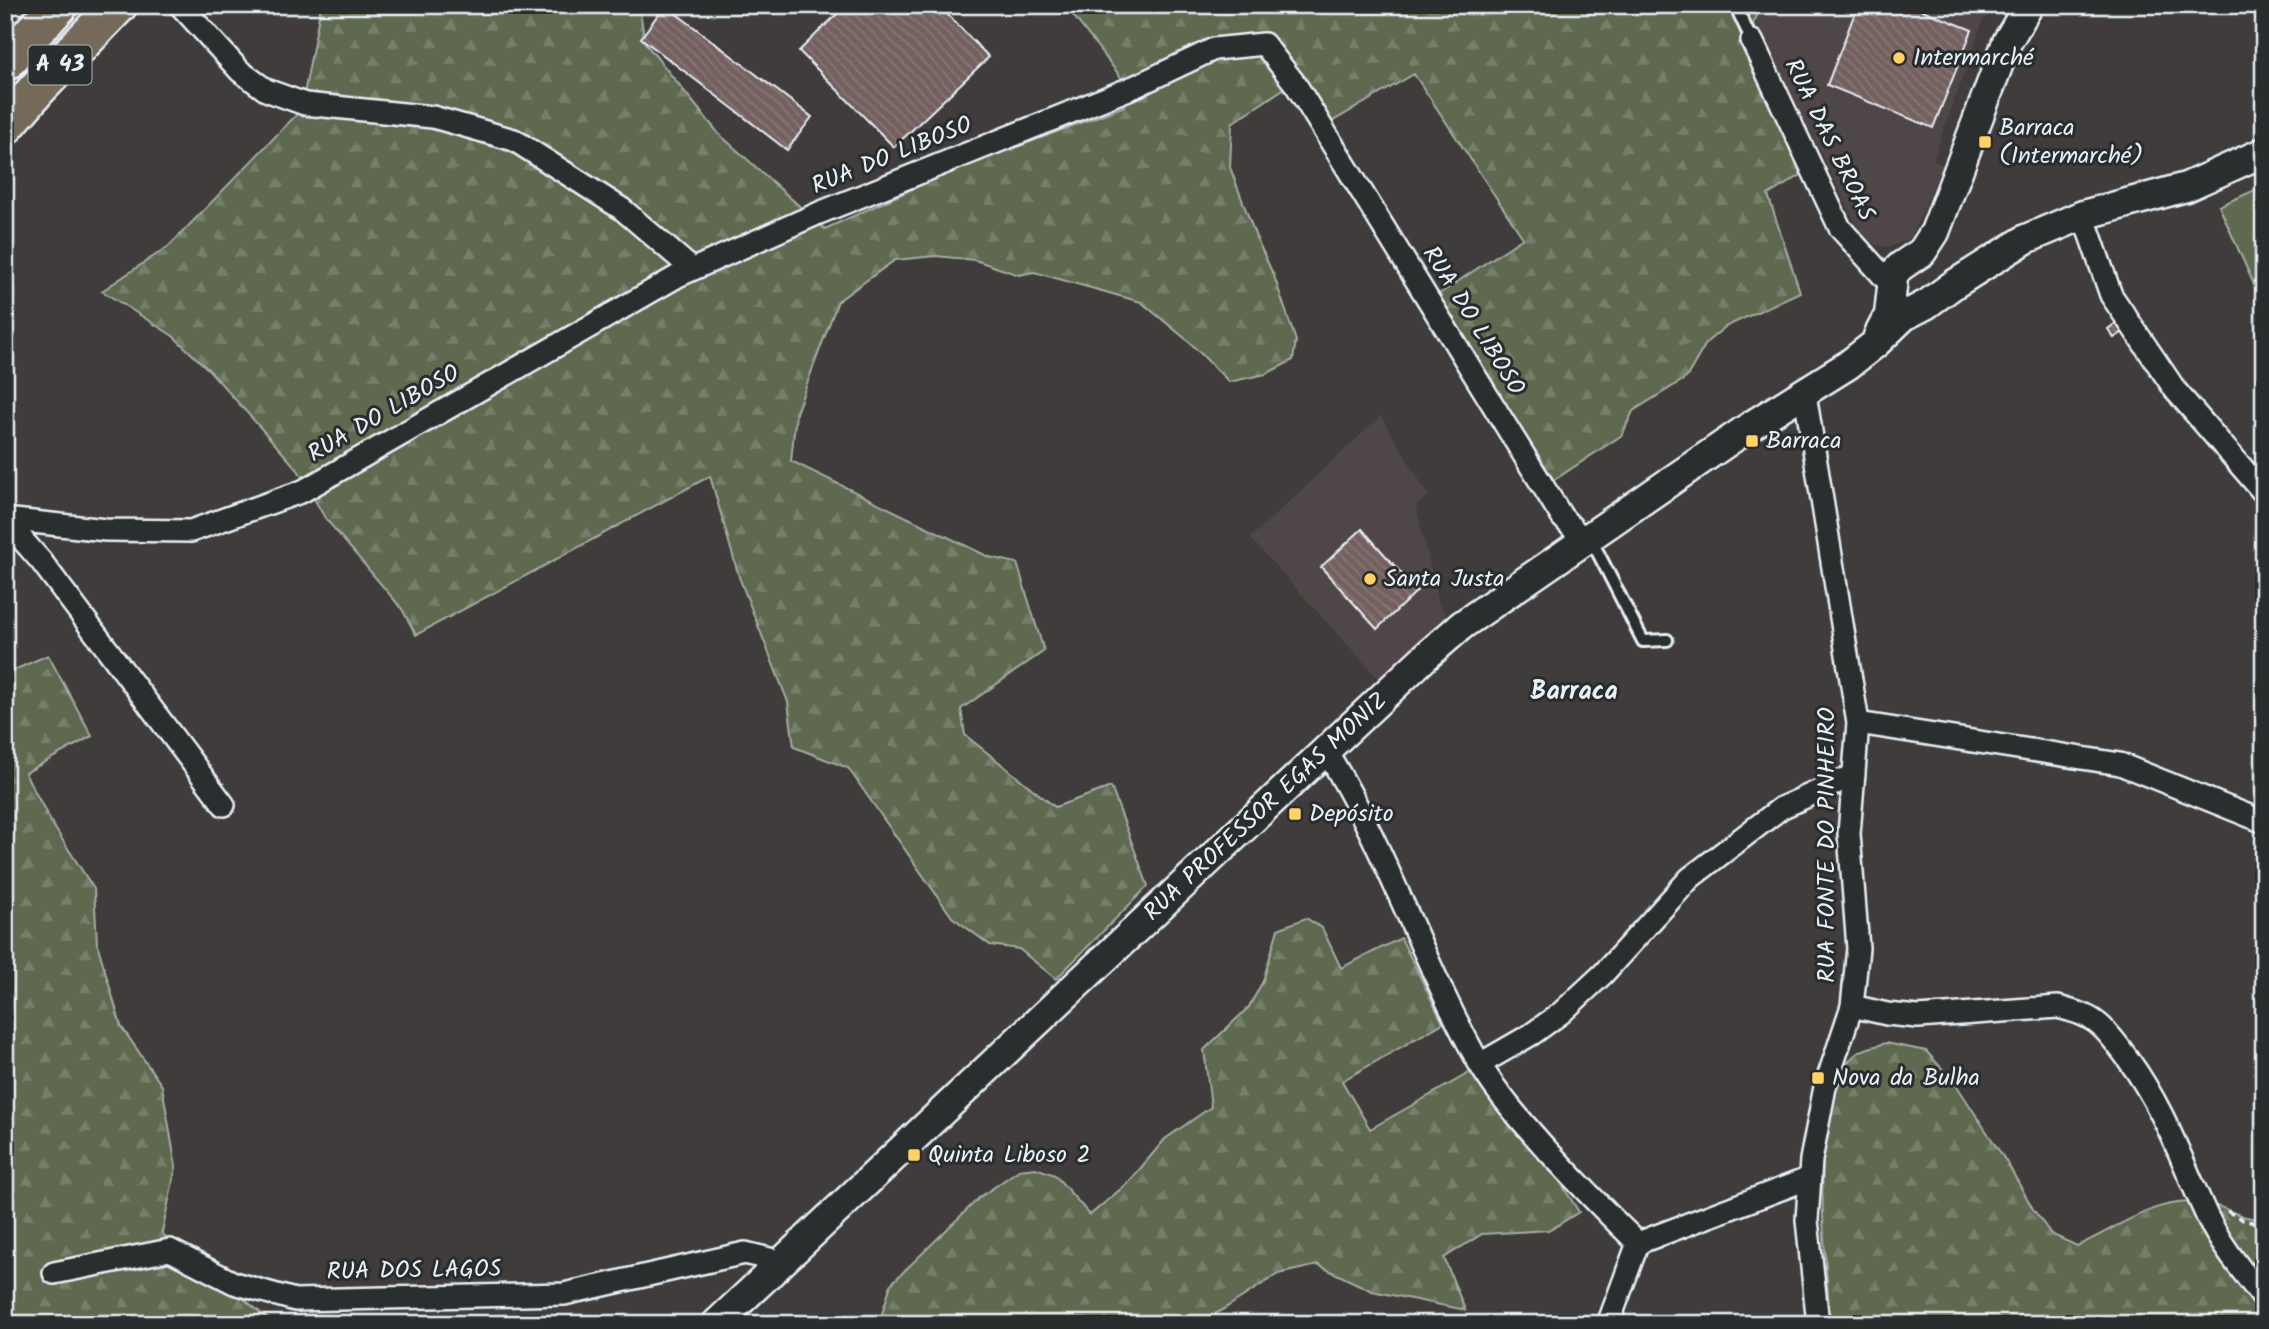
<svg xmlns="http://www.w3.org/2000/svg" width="2269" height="1329" viewBox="0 0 2269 1329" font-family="Kalam,sans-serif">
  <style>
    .built { fill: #4f4746 }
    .forest { fill: url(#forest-firs); stroke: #a4ada4; stroke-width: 2 }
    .pitch { fill: #5f6950; stroke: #a4ada4; stroke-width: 2 }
    .building { fill: url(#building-back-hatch); stroke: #e8f1f8; stroke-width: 2 }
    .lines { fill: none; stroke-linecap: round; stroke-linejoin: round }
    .lane-casing { stroke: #e8f1f8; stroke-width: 16 }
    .street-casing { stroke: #e8f1f8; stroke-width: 26 }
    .secondary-casing { stroke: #e8f1f8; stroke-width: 33 }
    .highway-casing { stroke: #e8f1f8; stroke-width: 42 }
    .path { stroke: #e8f1f8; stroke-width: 3.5; stroke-dasharray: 7 5; stroke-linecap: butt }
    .lane { stroke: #2a2d2e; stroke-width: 10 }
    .street { stroke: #2a2d2e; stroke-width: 21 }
    .secondary { stroke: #2a2d2e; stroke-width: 28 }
    .highway { stroke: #746a5a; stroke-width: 37 }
    .poi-dot { fill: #ffd166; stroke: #2a2d2e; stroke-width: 2.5 }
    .labels { text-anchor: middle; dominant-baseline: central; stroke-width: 6; stroke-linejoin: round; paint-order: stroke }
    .shield { fill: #2a2d2e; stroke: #afb6bb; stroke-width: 2 }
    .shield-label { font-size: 23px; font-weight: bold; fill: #e8f1f8 }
    .poi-label { font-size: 24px; fill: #e8f1f8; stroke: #2a2d2e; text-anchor: start }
    .street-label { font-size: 24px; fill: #e8f1f8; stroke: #2a2d2e }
    .neighbourhood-label { font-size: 26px; font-weight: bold; fill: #e8f1f8; stroke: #2a2d2e }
  </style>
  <defs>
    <pattern id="forest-firs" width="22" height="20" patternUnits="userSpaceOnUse" patternTransform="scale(1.75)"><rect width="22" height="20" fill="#5f6950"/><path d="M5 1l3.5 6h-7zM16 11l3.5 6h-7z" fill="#767f6a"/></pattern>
    <pattern id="building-back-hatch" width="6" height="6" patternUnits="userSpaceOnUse" patternTransform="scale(1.75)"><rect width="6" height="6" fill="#73605e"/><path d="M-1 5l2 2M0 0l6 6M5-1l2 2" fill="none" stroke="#877776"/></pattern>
  </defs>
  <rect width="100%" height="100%" fill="#403c3c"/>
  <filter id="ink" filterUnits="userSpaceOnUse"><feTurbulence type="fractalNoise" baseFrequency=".0143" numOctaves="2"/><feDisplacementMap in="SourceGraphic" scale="14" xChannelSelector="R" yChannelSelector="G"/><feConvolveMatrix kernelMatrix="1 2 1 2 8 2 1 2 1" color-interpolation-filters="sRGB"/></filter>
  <g filter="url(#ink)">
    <!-- built -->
    <path class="built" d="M1762,5H2002L1983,20L1933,160L1943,165L1910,238L1889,247L1876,245L1863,237L1755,22Z
      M1381,416L1429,496L1416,506L1439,604L1447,615L1378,678L1250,538Z"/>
    <!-- forest -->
    <path class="forest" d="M321,5H639L645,43L719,134L825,229L943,175L1125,106L1130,89L1065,5H1762L1753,24L1784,88L1777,114L1801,175L1768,195L1800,292L1725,327L1707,342L1686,378L1633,411L1622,435L1554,480L1436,296L1523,238L1414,74L1326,125L1300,78L1232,123L1230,167L1256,237L1274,276L1296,341L1293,360L1266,374L1229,382L1187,340L1141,302L1034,272L1019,275L975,260L936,256L895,260L838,301L796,413L791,461L989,557L1017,563L1044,651L961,709L965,735L1055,807L1111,787L1148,886L1056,979L1019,949L990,945L952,917L848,768L794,747L788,702L739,577L710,476L416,635L402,609L325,518L298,470L209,370L173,336L102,291L169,246L301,110Z
      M48,655L92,736L25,773L51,822L94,889L97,943L121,1026L162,1086L176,1167L162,1232L186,1267L238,1294L274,1324H5V674Z
      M1306,918L1322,928L1341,968L1401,938L1443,1023L1342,1081L1370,1129L1471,1072L1557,1177L1579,1212L1550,1230L1482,1234L1444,1258L1465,1310L1372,1291L1318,1265L1278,1274L1221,1311L1196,1324H879L891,1284L980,1197L1019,1170L1036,1168L1055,1175L1090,1215L1129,1182L1165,1139L1211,1107L1204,1050L1249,1007L1263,981L1278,929Z
      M1886,1043L1926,1051L1955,1083L2009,1166L2033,1209L2051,1234L2077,1246C2122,1226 2161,1192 2213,1205C2234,1210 2238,1219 2264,1219V1324H1830C1827,1261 1804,1096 1856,1054C1863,1048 1877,1046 1886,1043Z"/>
    <!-- pitch -->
    <path class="pitch" d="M2264,186V307L2219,206Z"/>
    <!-- building -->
    <path class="building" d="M665,5L812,117L787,150L641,38Z
      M846,5H938L989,57L894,147L799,51Z
      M1858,5H1910L1972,30L1933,128L1827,85Z
      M2116,323L2123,332L2114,338L2108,329Z
      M1362,529L1417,591L1377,629L1321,567Z"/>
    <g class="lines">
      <!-- lane casing -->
      <g class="lane-casing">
        <path id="lane" d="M1735,5L1752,41
          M1587,542L1594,545L1643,641L1667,640"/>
      </g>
      <!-- street casing -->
      <g class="street-casing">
        <path id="street" d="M180,5L240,71L266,90L305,104L433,117L514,140L622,209L692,269
          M1752,41L1840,228L1892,286
          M2083,215L2111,295L2176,391L2264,493
          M1805,394L1858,723L1849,834L1858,948L1852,1006L1825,1087L1811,1160L1807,1220L1818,1324
          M5,519L106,530L191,531L303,491L678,276L819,213L1136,86L1214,49L1264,44L1296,85L1562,517L1584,540
          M5,520L41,561L224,805
          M1858,723L2120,764L2264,822
          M1326,751C1387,849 1422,962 1479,1063C1498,1095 1523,1123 1548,1151C1577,1182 1606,1213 1638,1243
          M1852,1006L1887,1014L1918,1017L2058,1007C2072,1011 2086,1014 2097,1023C2109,1032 2119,1047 2128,1059C2165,1110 2181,1160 2207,1216C2221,1246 2244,1273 2264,1299
          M1480,1064L1532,1034L1561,1013L1603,974L1690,878L1781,808L1854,775
          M54,1273L170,1250L234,1283L295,1300L564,1294L745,1253L782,1262
          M1608,1324L1638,1243L1810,1178"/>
      </g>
      <!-- secondary casing -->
      <g class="secondary-casing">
        <path id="secondary" d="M1878,336L1889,315L1893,278L1896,271L1901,266L1922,252L1935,232L2007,42L2029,5
          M716,1324L1424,658L1462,625L1752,425L1848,365L1876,343L1904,316L1927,304L1953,285L2026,239L2083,215L2186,187L2264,152"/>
      </g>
      <!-- highway casing -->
      <g class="highway-casing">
        <path id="highway" d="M5,62L59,5
          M5,126L36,90L118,5"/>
      </g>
      <!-- path -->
      <path class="path" d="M2227,1211L2243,1220L2264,1225"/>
      <!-- lane -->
      <use href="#lane" class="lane"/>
      <!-- street -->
      <use href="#street" class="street"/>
      <!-- secondary -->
      <use href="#secondary" class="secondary"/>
      <!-- highway -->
      <use href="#highway" class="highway"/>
    </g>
  </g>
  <!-- markers -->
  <g class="poi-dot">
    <circle cx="1899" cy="58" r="7"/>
    <rect x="1978" y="135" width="14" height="14" rx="3.5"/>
    <rect x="1745" y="434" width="14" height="14" rx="3.5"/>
    <circle cx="1370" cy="579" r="7"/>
    <rect x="1288" y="807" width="14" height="14" rx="3.5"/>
    <rect x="1811" y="1071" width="14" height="14" rx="3.5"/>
    <rect x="907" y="1148" width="14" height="14" rx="3.5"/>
  </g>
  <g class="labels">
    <!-- shield labels -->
    <rect class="shield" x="28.5" y="45.5" width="63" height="39" rx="5"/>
    <g class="shield-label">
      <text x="60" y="65">A 43</text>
    </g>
    <!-- poi labels -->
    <g class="poi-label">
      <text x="1913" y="58">Intermarché</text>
      <text x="1999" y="128">Barraca<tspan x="1999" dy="28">(Intermarché)</tspan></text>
      <text x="1766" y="441">Barraca</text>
      <text x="1384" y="579">Santa Justa</text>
      <text x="1309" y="814">Depósito</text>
      <text x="1832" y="1078">Nova da Bulha</text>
      <text x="928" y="1155">Quinta Liboso 2</text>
    </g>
    <!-- street labels -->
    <g class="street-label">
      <text transform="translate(1829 140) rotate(64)">RUA DAS BROAS</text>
      <text transform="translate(892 156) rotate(-22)">RUA DO LIBOSO</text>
      <text transform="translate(1473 321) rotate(58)">RUA DO LIBOSO</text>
      <text transform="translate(384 414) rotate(-30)">RUA DO LIBOSO</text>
      <text transform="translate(1266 807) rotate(-43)">RUA PROFESSOR EGAS MONIZ</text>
      <text transform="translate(1827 845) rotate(-90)">RUA FONTE DO PINHEIRO</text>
      <text transform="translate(414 1271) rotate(-1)">RUA DOS LAGOS</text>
    </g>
    <!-- neighbourhood labels -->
    <g class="neighbourhood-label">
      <text x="1574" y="692">Barraca</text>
    </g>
  </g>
  <!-- margin -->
  <rect width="2269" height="1329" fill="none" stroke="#2a2d2e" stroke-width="28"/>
  <rect x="14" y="14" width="2241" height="1301" fill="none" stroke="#e8f1f8" stroke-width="2.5" filter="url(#ink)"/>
</svg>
